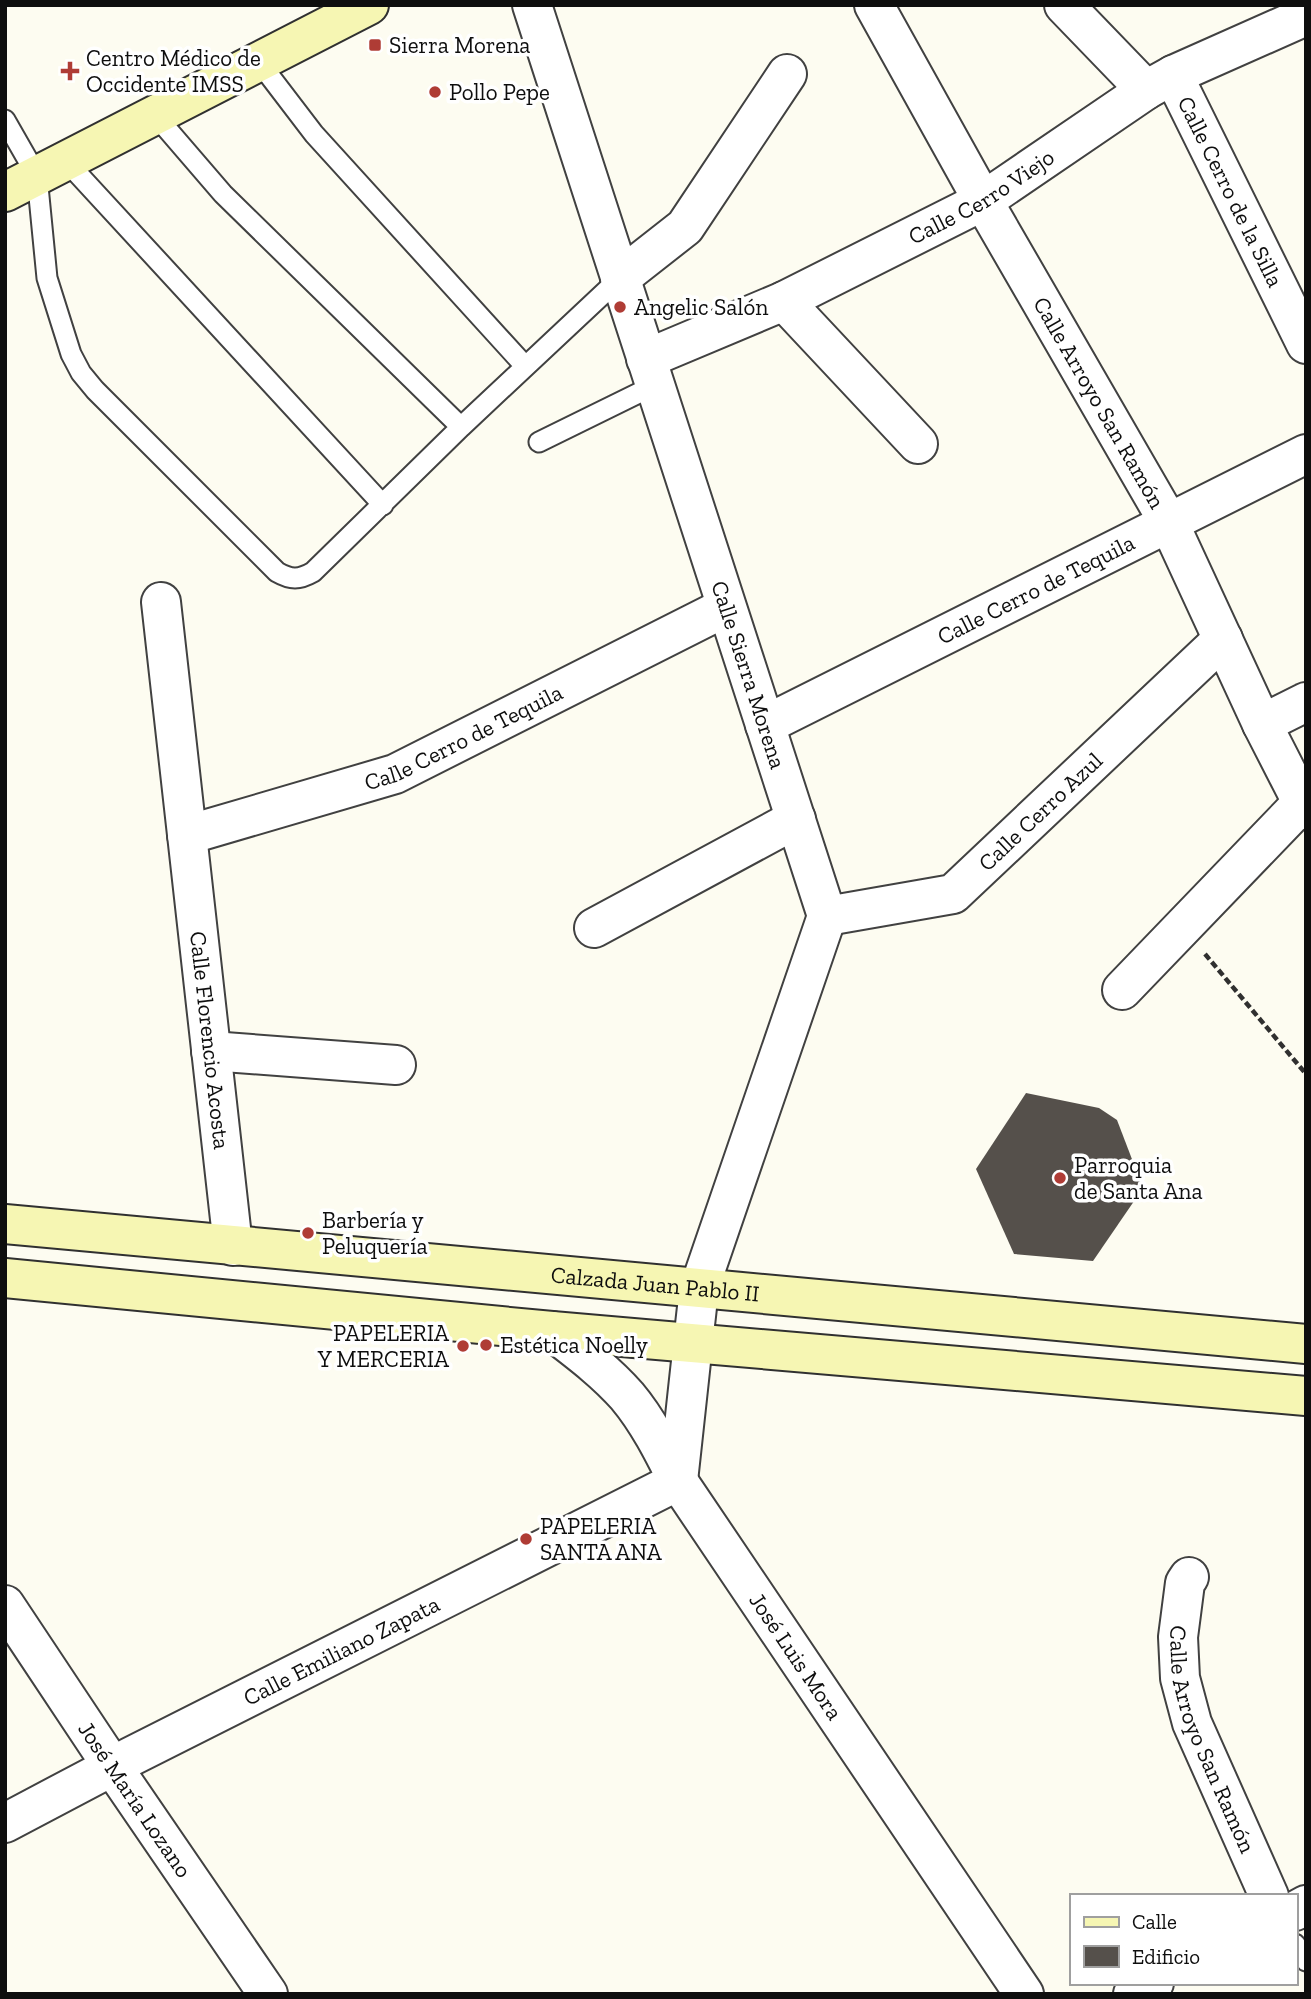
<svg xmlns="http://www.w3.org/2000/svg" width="1311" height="1999" viewBox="0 0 1311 1999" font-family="'Zilla Slab',serif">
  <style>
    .building { fill: #55504b }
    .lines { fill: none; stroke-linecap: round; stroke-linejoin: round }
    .service-casing { stroke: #414141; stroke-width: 23 }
    .minor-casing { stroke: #414141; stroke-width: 42 }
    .tertiary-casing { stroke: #414141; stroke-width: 42 }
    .secondary-casing { stroke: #303030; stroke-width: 42 }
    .path { stroke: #303030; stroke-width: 4.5; stroke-dasharray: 7 3.5; stroke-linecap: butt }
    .service { stroke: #fff; stroke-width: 19 }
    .minor { stroke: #fff; stroke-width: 38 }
    .tertiary { stroke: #fff; stroke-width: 38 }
    .secondary { stroke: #f6f6b3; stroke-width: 38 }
    .poi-dot { fill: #af3c35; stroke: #fff; stroke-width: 2.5 }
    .labels { text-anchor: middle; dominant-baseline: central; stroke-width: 7; stroke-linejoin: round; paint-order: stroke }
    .poi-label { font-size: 23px; fill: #0e0e0e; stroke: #fff; text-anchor: start }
    .street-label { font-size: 23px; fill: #0e0e0e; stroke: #fff }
  </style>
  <rect width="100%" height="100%" fill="#fdfcf1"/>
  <!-- building -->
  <path class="building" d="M1026,1093L1099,1108L1117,1120L1143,1188L1093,1261L1014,1254L976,1169Z"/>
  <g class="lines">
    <!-- service casing -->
    <g class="service-casing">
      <path id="service" d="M259,62L314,134L525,366
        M155,115L223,194L461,427
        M5,120L37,176L47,278L71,354L81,373L95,390L277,572C291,580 299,580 313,572L461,427L620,278
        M66,161L383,505
        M539,442L655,385
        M1295,1944L1306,1961"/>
    </g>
    <!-- minor casing -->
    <g class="minor-casing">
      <g id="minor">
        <path id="s1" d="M874,5L983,201L1169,523L1262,724L1306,810"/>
        <path d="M1064,5L1146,90"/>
        <path id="s2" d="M1173,75L1306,344"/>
        <path d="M620,278L685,227L787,74"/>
        <path d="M784,301L918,444"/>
        <path id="s3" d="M646,359L784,301L983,201L1146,90L1173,75L1306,16"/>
        <path id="s4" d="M161,602L233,1246"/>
        <path d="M1262,724L1306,702"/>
        <path id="s5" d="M765,725L1306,454"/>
        <path id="s6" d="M187,835L395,774L726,607"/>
        <path id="s7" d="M827,916L953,894L1223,639"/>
        <path d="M594,928L796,819"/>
        <path d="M1122,990L1302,803"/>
        <path d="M211,1051L396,1065"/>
        <path id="s8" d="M552,1331C578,1351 605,1371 627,1396C648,1421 663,1451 678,1481L1024,1994"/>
        <path d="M678,1481L693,1343"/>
        <path id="s9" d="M1189,1577L1185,1583L1178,1637L1180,1678L1192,1723L1269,1896"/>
        <path id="s10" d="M5,1605L112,1766L268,1994"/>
        <path id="s11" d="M5,1823L130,1757L678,1481"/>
        <path d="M1295,1911L1306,1905"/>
        <path d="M1133,1994L1154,1983"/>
      </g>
    </g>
    <!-- tertiary casing -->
    <g class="tertiary-casing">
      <g id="tertiary">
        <path id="s12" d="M532,5L827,916L699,1289L693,1343"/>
      </g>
    </g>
    <!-- secondary casing -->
    <g class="secondary-casing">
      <g id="secondary">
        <path d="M5,192L369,5"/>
        <path id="s13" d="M5,1224L1306,1344"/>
        <path d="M5,1278L552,1331L1306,1396"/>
      </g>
    </g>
    <!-- path -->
    <path class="path" d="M1205,954L1306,1074"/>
    <!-- service -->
    <use href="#service" class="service"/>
    <!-- minor -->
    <use href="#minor" class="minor"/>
    <!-- tertiary -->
    <use href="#tertiary" class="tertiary"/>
    <!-- secondary -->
    <use href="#secondary" class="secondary"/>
  </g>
  <!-- markers -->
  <g class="poi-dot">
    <rect x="368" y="38" width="14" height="14" rx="3.5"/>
    <path d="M66.5 60.5h7v7h7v7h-7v7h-7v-7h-7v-7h7z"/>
    <circle cx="435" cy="92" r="7"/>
    <circle cx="620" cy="307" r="7"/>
    <circle cx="1060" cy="1178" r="7"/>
    <circle cx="308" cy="1233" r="7"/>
    <circle cx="486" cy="1345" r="7"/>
    <circle cx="463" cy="1346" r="7"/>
    <circle cx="526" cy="1539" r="7"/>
  </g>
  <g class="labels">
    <!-- poi labels -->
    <g class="poi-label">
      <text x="389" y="45">Sierra Morena</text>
      <text x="86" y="58">Centro Médico de<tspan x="86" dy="26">Occidente IMSS</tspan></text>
      <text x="449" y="92">Pollo Pepe</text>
      <text x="634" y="307">Angelic Salón</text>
      <text x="1074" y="1165">Parroquia<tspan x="1074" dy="26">de Santa Ana</tspan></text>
      <text x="322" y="1220">Barbería y<tspan x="322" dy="26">Peluquería</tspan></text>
      <text x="449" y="1333" text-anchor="end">PAPELERIA<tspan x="449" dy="26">Y MERCERIA</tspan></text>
      <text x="500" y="1345">Estética Noelly</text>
      <text x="540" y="1526">PAPELERIA<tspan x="540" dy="26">SANTA ANA</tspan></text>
    </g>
    <!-- street labels -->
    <g class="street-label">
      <text stroke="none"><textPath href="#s2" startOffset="130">Calle Cerro de la Silla</textPath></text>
      <text stroke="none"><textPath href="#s3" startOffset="373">Calle Cerro Viejo</textPath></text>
      <text stroke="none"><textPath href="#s1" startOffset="457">Calle Arroyo San Ramón</textPath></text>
      <text stroke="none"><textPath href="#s5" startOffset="303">Calle Cerro de Tequila</textPath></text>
      <text stroke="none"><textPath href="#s12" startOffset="704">Calle Sierra Morena</textPath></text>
      <text stroke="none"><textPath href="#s6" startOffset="294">Calle Cerro de Tequila</textPath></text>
      <text stroke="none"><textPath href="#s7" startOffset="248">Calle Cerro Azul</textPath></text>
      <text stroke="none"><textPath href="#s4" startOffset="441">Calle Florencio Acosta</textPath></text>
      <text stroke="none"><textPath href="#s13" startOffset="653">Calzada Juan Pablo II</textPath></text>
      <text stroke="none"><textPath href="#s11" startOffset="378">Calle Emiliano Zapata</textPath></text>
      <text stroke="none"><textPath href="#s8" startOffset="410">José Luis Mora</textPath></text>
      <text stroke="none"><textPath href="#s9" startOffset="170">Calle Arroyo San Ramón</textPath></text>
      <text stroke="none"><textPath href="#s10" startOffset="234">José María Lozano</textPath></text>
    </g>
  </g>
  <!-- border -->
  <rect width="1311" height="1999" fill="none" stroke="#0e0e0e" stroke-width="14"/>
  <!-- legend -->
  <rect x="1070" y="1894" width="228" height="91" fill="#ffffff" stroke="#9f9f9f" stroke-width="2"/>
  <rect x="1084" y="1917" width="35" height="10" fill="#f6f6b3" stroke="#9f9f9f" stroke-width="2"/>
  <text x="1132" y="1929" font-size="21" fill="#0e0e0e">Calle</text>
  <rect x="1084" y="1946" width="35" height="21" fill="#55504b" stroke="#9f9f9f" stroke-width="2"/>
  <text x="1132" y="1964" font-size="21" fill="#0e0e0e">Edificio</text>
</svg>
